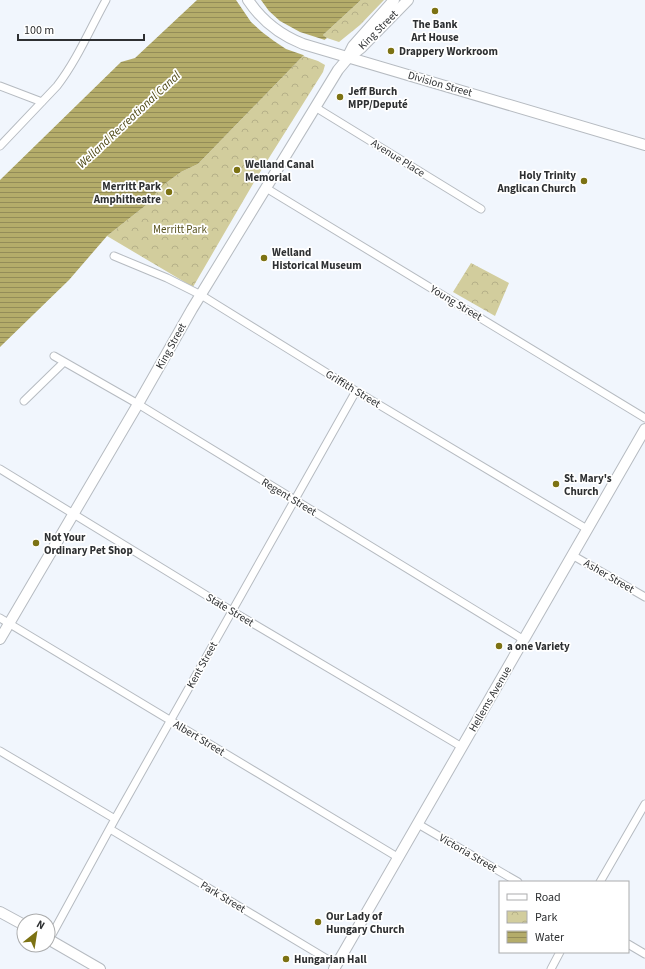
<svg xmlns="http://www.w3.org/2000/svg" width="645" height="969" viewBox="0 0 645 969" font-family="'Source Sans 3',sans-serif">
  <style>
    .park { fill: url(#park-crowns) }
    .water { fill: url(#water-rules) }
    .pier { fill: #f1f6fd }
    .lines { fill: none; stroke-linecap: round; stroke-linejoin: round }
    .street-casing { stroke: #b6bbc1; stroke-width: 9 }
    .secondary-casing { stroke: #b6bbc1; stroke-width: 12 }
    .street { stroke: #fff; stroke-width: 7 }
    .secondary { stroke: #fff; stroke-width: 10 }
    .poi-dot { fill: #7c7213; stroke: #fff; stroke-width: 1.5 }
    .labels { text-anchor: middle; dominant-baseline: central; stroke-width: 3.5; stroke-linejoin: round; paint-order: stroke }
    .poi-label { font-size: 11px; font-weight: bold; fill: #2e3032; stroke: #fff; text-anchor: start }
    .street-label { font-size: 11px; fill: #2e3032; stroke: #fff }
    .park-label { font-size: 11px; fill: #5a5421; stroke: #fff }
    .water-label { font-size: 12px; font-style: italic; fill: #4e4814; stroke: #fff }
  </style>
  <defs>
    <pattern id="park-crowns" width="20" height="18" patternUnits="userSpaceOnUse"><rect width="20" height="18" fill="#d2cd9d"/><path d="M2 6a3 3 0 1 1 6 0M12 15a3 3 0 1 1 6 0" fill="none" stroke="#b5b088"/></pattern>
    <pattern id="water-rules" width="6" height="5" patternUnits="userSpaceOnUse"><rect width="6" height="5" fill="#b4ac6a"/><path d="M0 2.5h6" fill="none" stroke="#938c58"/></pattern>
  </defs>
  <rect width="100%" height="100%" fill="#f1f6fd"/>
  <!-- park -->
  <path class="park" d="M361,0H384L360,25L339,42L327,38L323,35Z
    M303,56L318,61L325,65L323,72L257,177L193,287L107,236L150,202L156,193L166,183L181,172L198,164Z
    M471,263L509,283L495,316L453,292Z"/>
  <!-- water -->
  <path class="water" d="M197,0H361L323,35L327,38L303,56L198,164L181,172L166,183L156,193L150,202L107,236L69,280L0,347V180L121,62L135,58Z"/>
  <!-- pier -->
  <path class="pier" d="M236,0H261L269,11L280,21L300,32L325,40L324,42L306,56L286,49L274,41L262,32L251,22Z"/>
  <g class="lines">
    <!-- street casing -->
    <g class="street-casing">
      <path id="street" d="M0,86L42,102
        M315,107L481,209
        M0,146L57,86C77,60 90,29 106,0
        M266,188L645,418
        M114,256L167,278L201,295L356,391L587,529
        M54,356L138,404L524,640
        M24,401L64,362
        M0,469L232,611L462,747
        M572,555L645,597
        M0,618L399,858
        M0,751L115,819
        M418,824L518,882
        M110,829L337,965
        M600,882L645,804
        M49,940L115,819L356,391
        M628,944L645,954
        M551,969L560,952"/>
    </g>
    <!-- secondary casing -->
    <g class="secondary-casing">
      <path id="secondary" d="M248,0C262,21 280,35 303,44L645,145
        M348,56L353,46L394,0
        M0,639L138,404L192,309L338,70L348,58L361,48L408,0
        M0,912L24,925
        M48,939L100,969
        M334,969L645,429"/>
    </g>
    <!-- street -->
    <use href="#street" class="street"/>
    <!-- secondary -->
    <use href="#secondary" class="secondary"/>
  </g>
  <!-- markers -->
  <g class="poi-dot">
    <circle cx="435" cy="11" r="4"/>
    <circle cx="391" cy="51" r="4"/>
    <circle cx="340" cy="97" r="4"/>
    <circle cx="237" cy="170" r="4"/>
    <circle cx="584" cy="181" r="4"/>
    <circle cx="169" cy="192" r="4"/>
    <circle cx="264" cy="258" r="4"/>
    <circle cx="556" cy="484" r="4"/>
    <circle cx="36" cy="543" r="4"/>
    <circle cx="499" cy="646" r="4"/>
    <circle cx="318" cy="922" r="4"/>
    <circle cx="286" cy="959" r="4"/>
  </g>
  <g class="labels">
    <!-- poi labels -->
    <g class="poi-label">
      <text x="435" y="24" text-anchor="middle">The Bank<tspan x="435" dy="13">Art House</tspan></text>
      <text x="399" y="51">Drappery Workroom</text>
      <text x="348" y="91">Jeff Burch<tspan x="348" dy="13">MPP/Deputé</tspan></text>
      <text x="245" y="164">Welland Canal<tspan x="245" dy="13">Memorial</tspan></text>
      <text x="576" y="175" text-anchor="end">Holy Trinity<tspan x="576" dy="13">Anglican Church</tspan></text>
      <text x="161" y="186" text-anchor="end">Merritt Park<tspan x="161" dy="13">Amphitheatre</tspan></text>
      <text x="272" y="252">Welland<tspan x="272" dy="13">Historical Museum</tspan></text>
      <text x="564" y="478">St. Mary's<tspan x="564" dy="13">Church</tspan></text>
      <text x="44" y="537">Not Your<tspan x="44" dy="13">Ordinary Pet Shop</tspan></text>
      <text x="507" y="646">a one Variety</text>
      <text x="326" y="916">Our Lady of<tspan x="326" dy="13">Hungary Church</tspan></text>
      <text x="294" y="959">Hungarian Hall</text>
    </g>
    <!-- street labels -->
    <g class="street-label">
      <text transform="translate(378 30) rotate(-45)">King Street</text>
      <text transform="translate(440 84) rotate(16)">Division Street</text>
      <text transform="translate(398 158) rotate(32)">Avenue Place</text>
      <text transform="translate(456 303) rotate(31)">Young Street</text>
      <text transform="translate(171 346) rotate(-61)">King Street</text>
      <text transform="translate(353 389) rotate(31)">Griffith Street</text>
      <text transform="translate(289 497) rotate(31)">Regent Street</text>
      <text transform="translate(609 576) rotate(30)">Asher Street</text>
      <text transform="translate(230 610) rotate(31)">State Street</text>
      <text transform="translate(202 665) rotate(-61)">Kent Street</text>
      <text transform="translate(490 699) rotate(-60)">Hellems Avenue</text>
      <text transform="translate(199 738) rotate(31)">Albert Street</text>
      <text transform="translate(468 853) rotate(30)">Victoria Street</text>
      <text transform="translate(223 897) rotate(31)">Park Street</text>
    </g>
    <!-- park labels -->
    <g class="park-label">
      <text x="180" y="229">Merritt Park</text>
    </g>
    <!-- water labels -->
    <g class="water-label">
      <text transform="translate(129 120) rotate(-43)">Welland Recreational Canal</text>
    </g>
  </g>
  <!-- legend -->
  <rect x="499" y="881" width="130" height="72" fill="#ffffff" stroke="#abacad"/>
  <rect x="507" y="894" width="20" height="6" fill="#ffffff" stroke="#abacad"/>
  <text x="535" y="901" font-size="12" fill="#2e3032">Road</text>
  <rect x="507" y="911" width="20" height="12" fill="url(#park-crowns)" stroke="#abacad"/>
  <text x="535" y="921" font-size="12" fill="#2e3032">Park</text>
  <rect x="507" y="931" width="20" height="12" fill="url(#water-rules)" stroke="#abacad"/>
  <text x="535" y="941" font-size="12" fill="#2e3032">Water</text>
  <!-- north arrow -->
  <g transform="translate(36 933) rotate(30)"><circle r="19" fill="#ffffff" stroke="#abacad"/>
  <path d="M0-3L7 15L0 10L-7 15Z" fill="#7c7213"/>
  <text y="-6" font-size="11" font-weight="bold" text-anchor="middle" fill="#2e3032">N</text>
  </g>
  <!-- scale -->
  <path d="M18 34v6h126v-6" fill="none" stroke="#2e3032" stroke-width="2"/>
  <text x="24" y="34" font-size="12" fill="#2e3032" stroke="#ffffff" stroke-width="3" paint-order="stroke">100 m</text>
</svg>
